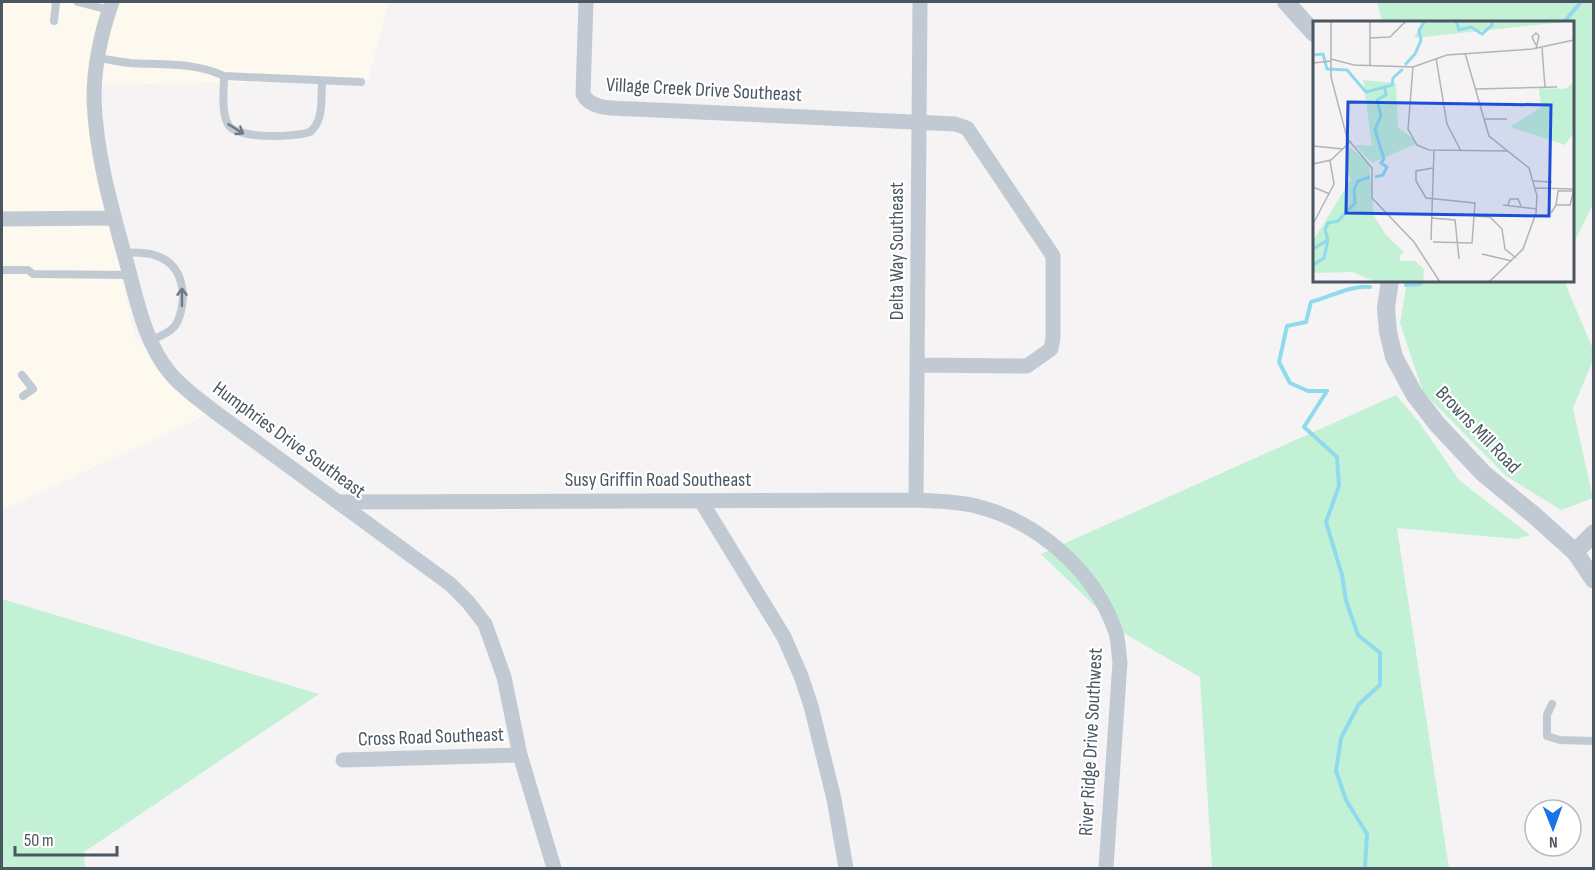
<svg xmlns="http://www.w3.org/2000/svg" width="1595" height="870" viewBox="0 0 1595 870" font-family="'Sofia Sans Condensed',sans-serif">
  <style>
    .commercial { fill: #fdf9ef }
    .green { fill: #c3f1d5 }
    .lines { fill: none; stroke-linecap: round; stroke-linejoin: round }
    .stream { stroke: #90daee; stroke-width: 4 }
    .service { stroke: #c1cad2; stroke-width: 8 }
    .minor { stroke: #c1cad2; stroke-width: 15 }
    .tertiary { stroke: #c1cad2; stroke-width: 18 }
    .oneway { stroke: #6e7983 }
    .labels { text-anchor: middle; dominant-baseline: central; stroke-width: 4.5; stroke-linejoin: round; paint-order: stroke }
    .street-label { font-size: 20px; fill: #4a5661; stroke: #fff }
    .inset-river { fill: none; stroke: #90daee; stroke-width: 3 }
    .inset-road { fill: none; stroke: #b1b4b9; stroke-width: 1.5 }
    .view { fill: #1d4ed8; fill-opacity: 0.15; stroke: #1d4ed8; stroke-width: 3 }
    .inset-edge { fill: none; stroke: #4a5661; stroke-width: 3 }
  </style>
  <rect width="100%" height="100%" fill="#f5f3f3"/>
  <!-- commercial -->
  <path class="commercial" d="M2,2H388L368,80L100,85L102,184L135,337L213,412L2,510Z"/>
  <!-- green -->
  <path class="green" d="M1377,2H1593V204L1573,244L1572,22H1382Z
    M1407,281H1564L1593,349V360L1573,408L1593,498L1561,510L1506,476L1423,392L1400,323Z
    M1396,395L1419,422L1459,480L1530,535L1516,539L1397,528L1449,868H1212L1200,677L1122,632L1041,554Z
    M2,599L319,694L84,852L85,868H2Z"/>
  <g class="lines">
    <!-- stream -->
    <path class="stream" d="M1564,22L1581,2
      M1406,285L1420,284L1422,280
      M1365,868L1367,834L1346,800L1336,771L1341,738L1359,704L1380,685V653L1358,635L1346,601L1342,575L1326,522L1339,486L1337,457L1304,427L1327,391H1308L1290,383L1279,362L1287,326L1306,322L1311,302C1330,297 1351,285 1370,287"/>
    <!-- service -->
    <path class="service" d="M78,2L109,10
      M54,21L56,2
      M97,58C108,59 119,62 130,63C161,65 195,62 224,76L361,82
      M224,76C224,90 221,112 228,124C236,140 295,137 310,132C324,121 321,98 322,81
      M124,253C158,250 183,261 183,299C182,308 180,319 175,326C169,333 159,337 151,340
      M2,270H28L33,274L129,275
      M22,375L33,389L23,396
      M1552,704L1547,715V736L1560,740L1594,741"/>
    <!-- minor -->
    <path class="minor" d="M112,2C101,33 94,65 94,99C96,156 112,210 127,264C137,301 145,343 170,373C182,388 200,400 215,412L450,584L468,602L485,624L504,677L520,755L554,868
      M586,2L583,94C591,111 618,108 635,109L955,124L967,128L1053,256V338L1051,349L1027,366L917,365
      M2,219L114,218
      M916,500L920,2
      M701,501L784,637L801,676L811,706L834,799L846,868
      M339,502L916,500C936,501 956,501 976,506C1037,521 1094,570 1115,630C1119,640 1118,652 1120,662L1106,868
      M343,760L520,755"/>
    <!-- tertiary -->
    <path class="tertiary" d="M1286,2L1314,33
      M1390,280L1386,308L1388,332L1394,357L1414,394L1437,424L1483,473L1535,516L1575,552L1594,580
      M1575,552L1594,533"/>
  </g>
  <!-- one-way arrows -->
  <defs><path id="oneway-shaft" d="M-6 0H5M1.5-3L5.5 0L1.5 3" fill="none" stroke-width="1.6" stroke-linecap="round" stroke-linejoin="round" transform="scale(1.5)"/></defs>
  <g class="oneway">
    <use href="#oneway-shaft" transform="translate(236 129) rotate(32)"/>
    <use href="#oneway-shaft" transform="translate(182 297) rotate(-90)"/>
  </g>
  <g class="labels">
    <!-- street labels -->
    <g class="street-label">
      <text transform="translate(704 90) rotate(3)">Village Creek Drive Southeast</text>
      <text transform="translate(897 251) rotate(-90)">Delta Way Southeast</text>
      <text transform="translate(1478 430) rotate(46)">Browns Mill Road</text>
      <text transform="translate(289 440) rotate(36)">Humphries Drive Southeast</text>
      <text x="658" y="480">Susy Griffin Road Southeast</text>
      <text transform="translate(431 737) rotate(-2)">Cross Road Southeast</text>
      <text transform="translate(1091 742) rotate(-87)">River Ridge Drive Southwest</text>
    </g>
  </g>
  <!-- overview -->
  <g transform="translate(1313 21)">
    <rect width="261" height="261" fill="#f5f3f3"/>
    <path d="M110,0H261L101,17ZM50,59L83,62L85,106L105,122L59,142L42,124L59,125ZM261,61V111L252,124L197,106L228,86L226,67L252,68ZM38,127L56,142L61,195L73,214L91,231L86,235L88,240H102L111,248L110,261H63L39,251L0,252V220L38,158L33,147L34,128Z" fill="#c3f1d5"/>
    <path class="inset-river" d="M143,0L146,9L158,6L169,13L179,4V0M0,34L10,33L14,48L34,49L53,71L79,64L80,57L90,48M92,44L102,33L108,19L106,9L112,0M62,156L70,154L74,146L68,142L71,138L62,109L68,94L64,79L73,74L72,67M0,228L15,219L12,209L15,202L25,200L42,182L41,169L45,160L57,156M0,244L11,237L15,219"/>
    <path class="inset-road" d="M18,0V56L34,117L59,147V177L101,221L127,261M57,17L77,16L93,0M223,24L219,16L223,12L226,15L223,28M229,27L232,66M152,32L176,115L216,147L224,175L223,192L210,228L176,261M123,37L134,103L148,130M18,38L41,44L100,46L134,34L219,28L261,19M0,42L18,40M57,45V0M100,46L95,108L104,124L116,129L194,130M163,68L244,66M172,98H194M0,125L30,128M0,143L18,139L37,121M120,147L103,150V160L113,177L162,182L159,222L120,221M220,160L239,161M0,166L17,173M222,167L261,168M190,184L224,188M195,184L197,178H205L208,185M243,184L245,170H260M238,192L243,184H257L261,169M162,195L177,196L189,208L192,228L203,237M119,197L142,199L146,238M0,203L21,163L17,140M118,219L121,129M169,233L199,240"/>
    <path class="view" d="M35,81L238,84L236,195L33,192Z"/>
    <rect width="261" height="261" class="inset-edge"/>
  </g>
  <!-- border -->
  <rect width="1595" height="870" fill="none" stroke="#4a5661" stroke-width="6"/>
  <!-- north arrow -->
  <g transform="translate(1553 828) rotate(179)"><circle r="28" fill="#ffffff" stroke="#b7bbc0" stroke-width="1.5"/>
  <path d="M0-4.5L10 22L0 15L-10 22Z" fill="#1a73e8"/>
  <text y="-9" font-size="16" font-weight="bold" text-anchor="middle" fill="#4a5661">N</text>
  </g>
  <!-- scale -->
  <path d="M15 846v9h102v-9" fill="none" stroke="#4a5661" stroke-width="3"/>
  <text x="24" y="846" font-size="18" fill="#4a5661" stroke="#ffffff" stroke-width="4.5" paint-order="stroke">50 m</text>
</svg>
